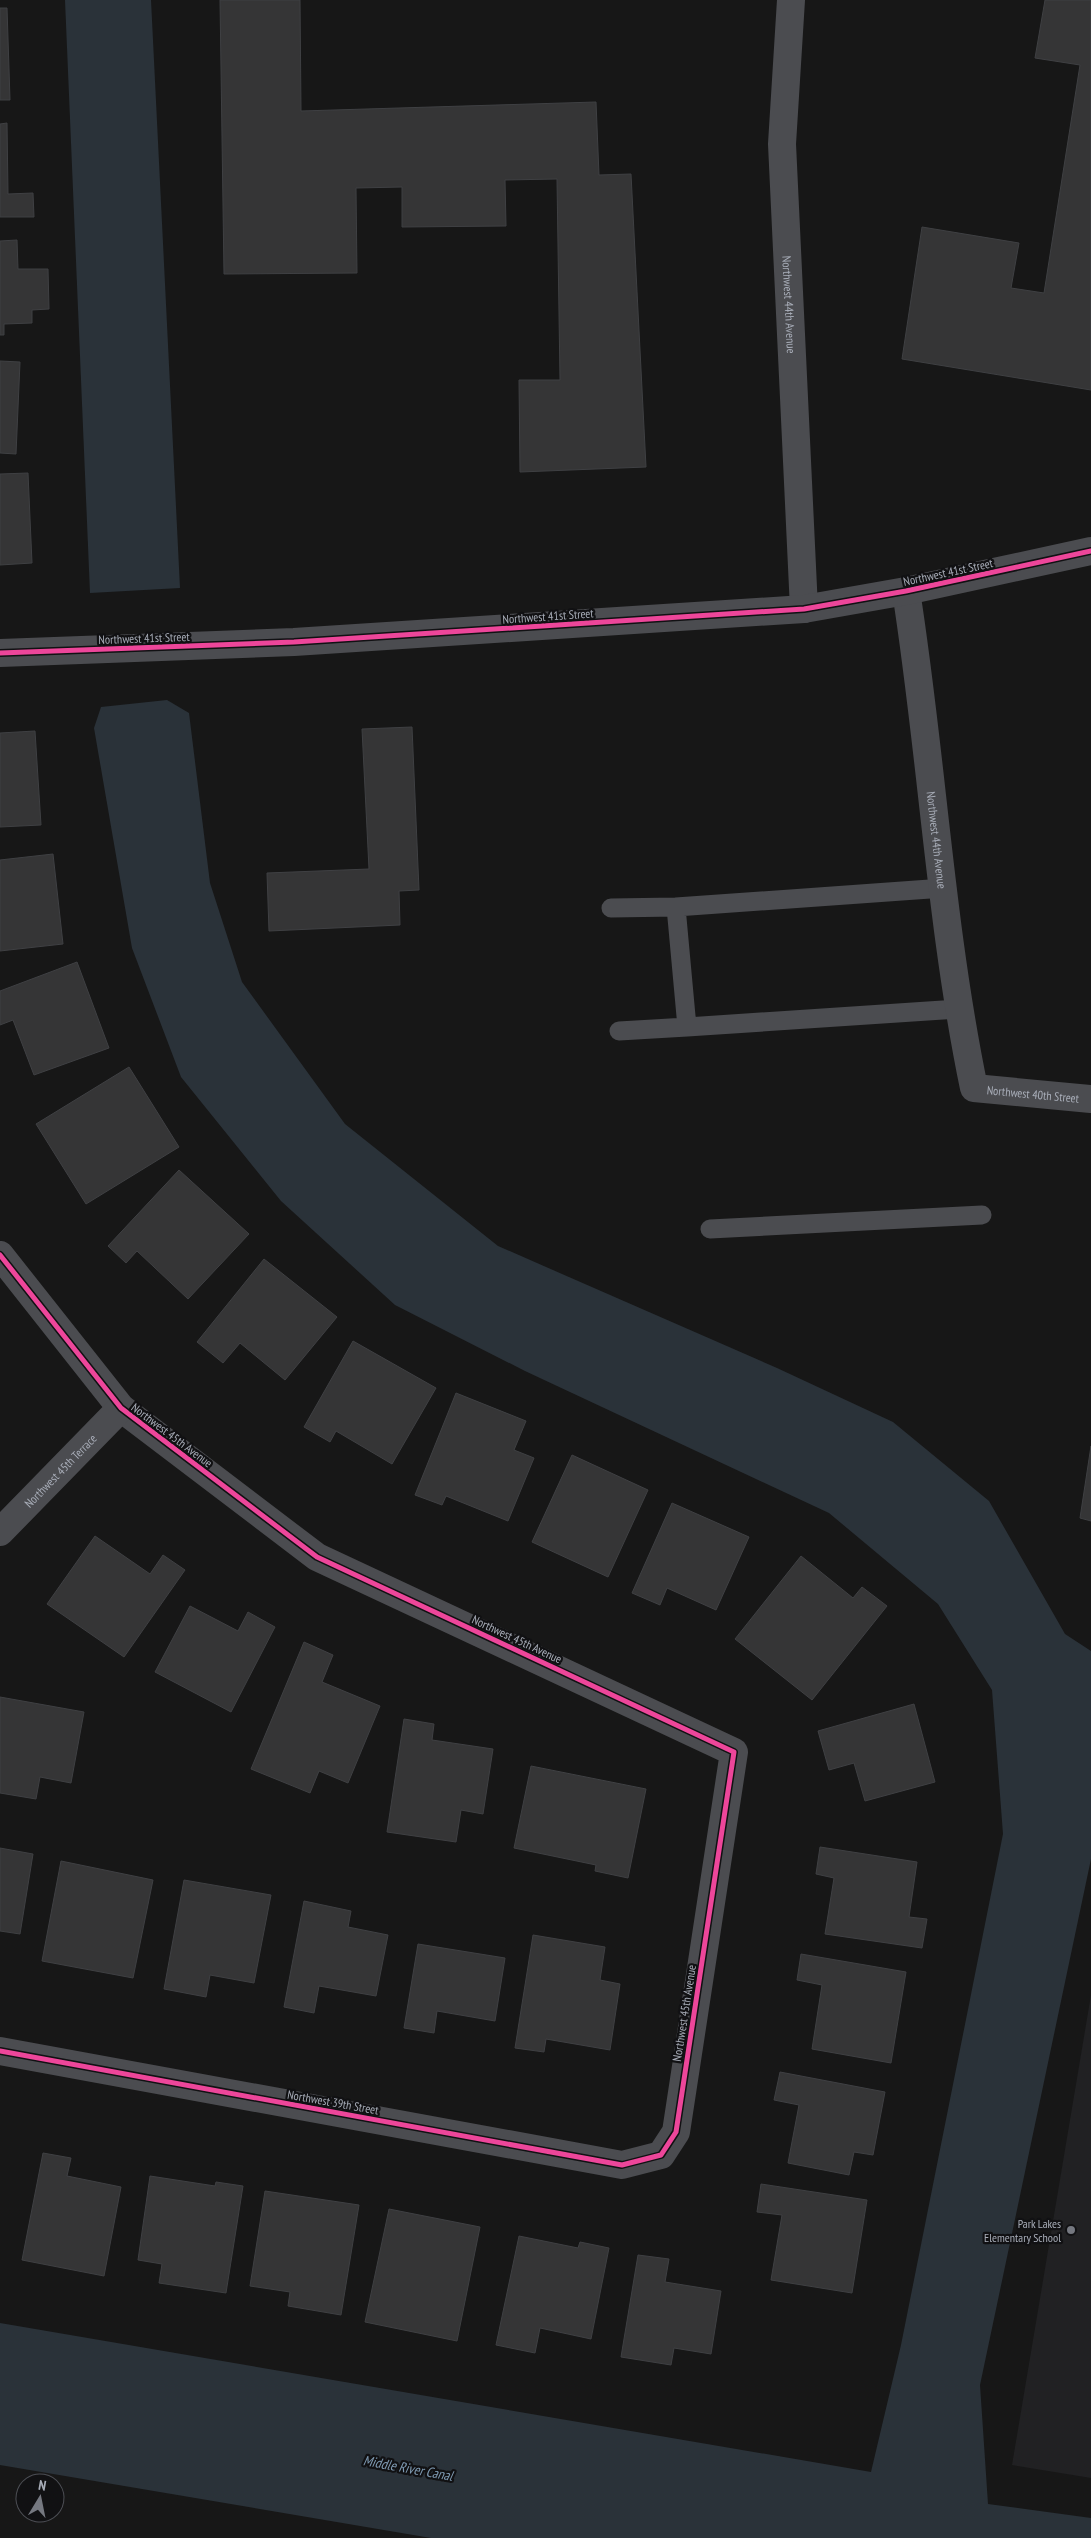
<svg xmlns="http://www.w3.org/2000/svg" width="1091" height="2538" viewBox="0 0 1091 2538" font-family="'PT Sans Narrow',sans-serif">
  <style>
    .built { fill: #212123 }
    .water { fill: #2a3239 }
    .building { fill: #353536; stroke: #3f4043 }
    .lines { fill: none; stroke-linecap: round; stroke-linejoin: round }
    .lane { stroke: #4b4c50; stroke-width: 19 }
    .street { stroke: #4b4c50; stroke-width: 28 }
    .cycleway-casing { stroke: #111113; stroke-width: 8 }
    .cycleway { stroke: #ed469a; stroke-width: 5 }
    .poi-dot { fill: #757880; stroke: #111113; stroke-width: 2 }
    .labels { text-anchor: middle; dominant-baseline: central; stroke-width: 4.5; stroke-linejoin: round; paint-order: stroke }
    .street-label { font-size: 12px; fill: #a8adb8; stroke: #111113 }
    .poi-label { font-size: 12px; fill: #a8adb8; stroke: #111113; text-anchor: end }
    .water-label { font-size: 14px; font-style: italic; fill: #7f9bb3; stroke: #111113 }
  </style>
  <rect width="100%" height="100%" fill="#171717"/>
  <!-- built -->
  <path class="built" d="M1091,1995V2478L1012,2465Z"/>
  <!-- water -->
  <path class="water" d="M65,0H151L180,588L90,593Z
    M167,700L189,713L210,883L242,982L345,1124L498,1246L777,1368L893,1422L989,1501L1065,1634L1091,1651V1859L980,2385L988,2504L1091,2518V2538H431L0,2465V2323L871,2472L901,2345L1003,1834L992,1690L938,1604L829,1513L525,1371L395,1305L281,1201L181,1077L132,948L94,728L101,707Z"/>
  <!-- building -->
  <path class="building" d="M220,0H300L301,111L596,102L599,175L631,174L646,467L520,472L519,380H560L557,179L505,180L506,226L402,227V187L356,188L357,273L224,274Z
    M1045,0H1091V390L902,359L922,227L1019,243L1011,288L1044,293L1080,65L1035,58Z
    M0,8H7L10,100H0Z
    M7,123L8,194L33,193L34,217H0V124Z
    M17,240L18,269H48L49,309L32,310V323L4,324V335H0V241Z
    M0,361L20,362L16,454L0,453Z
    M28,473L32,563L0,565V474Z
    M412,727L419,890L399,891L400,925L269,931L267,873L369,869L362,729Z
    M35,731L41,825L0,827V733Z
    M53,854L63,944L0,951V860Z
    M77,962L109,1048L34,1075L13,1020L0,1025V991Z
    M129,1067L179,1147L86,1204L36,1124Z
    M179,1170L249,1234L188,1299L137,1251L126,1263L108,1246Z
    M264,1259L337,1317L285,1380L240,1343L223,1363L197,1342Z
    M353,1341L436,1388L392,1464L336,1431L330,1442L304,1427Z
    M456,1393L526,1421L514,1450L534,1458L508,1521L446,1496L442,1505L415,1495Z
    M1091,1446V1521L1080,1518Z
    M572,1455L648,1490L608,1577L532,1542Z
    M672,1503L749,1537L716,1610L667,1588L660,1605L632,1593Z
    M95,1536L150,1574L163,1555L185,1570L124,1657L47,1604Z
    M801,1556L853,1598L862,1587L887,1606L812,1700L735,1639Z
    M190,1606L238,1631L248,1612L275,1627L231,1712L155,1672Z
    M304,1642L333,1655L322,1682L380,1706L348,1783L319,1771L310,1793L251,1769Z
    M0,1697L84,1712L71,1783L40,1777L36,1799L0,1793Z
    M914,1704L935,1782L865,1801L854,1763L829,1770L818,1731Z
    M404,1719L434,1724L432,1740L493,1749L483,1814L461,1810L456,1842L387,1832Z
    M531,1766L646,1789L628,1878L595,1871L596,1865L514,1848Z
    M820,1847L917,1862L909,1917L927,1919L922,1948L825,1934L834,1878L816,1874Z
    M0,1848L33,1854L20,1934L0,1931Z
    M61,1861L153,1880L133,1978L42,1961Z
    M184,1880L271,1895L254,1983L210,1975L206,1997L164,1989Z
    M304,1901L351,1911L348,1927L388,1935L376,1996L319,1986L314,2013L284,2007Z
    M533,1935L605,1947L600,1980L620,1984L610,2050L546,2039L544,2052L515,2048Z
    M418,1944L505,1958L495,2021L437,2011L434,2033L404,2028Z
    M801,1954L906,1972L891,2063L812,2049L822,1985L797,1980Z
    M780,2072L885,2092L873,2155L854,2152L849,2175L788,2163L799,2105L774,2100Z
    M43,2153L71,2158L67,2176L121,2187L104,2276L22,2260Z
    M150,2176L215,2186L216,2182L243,2186L226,2293L159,2283L162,2264L138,2260Z
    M761,2184L867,2200L852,2293L771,2280L782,2215L757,2212Z
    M265,2191L359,2205L341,2315L288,2306L290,2292L250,2286Z
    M389,2209L480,2227L457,2341L365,2322Z
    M519,2236L578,2248L580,2242L609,2248L591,2339L540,2328L535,2353L496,2345Z
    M638,2255L669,2259L665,2282L721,2291L711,2354L674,2348L671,2365L621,2357Z"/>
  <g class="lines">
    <!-- lane -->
    <path class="lane" d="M944,888L676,907L687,1027L958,1009
      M611,908L676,907
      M619,1031L687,1027
      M710,1229L982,1215"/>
    <!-- street -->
    <g class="street">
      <path id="s1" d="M791,0L782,144L804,609"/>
      <path id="s2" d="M906,591C932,756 940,924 974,1088L1091,1099"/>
      <path d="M0,653L294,642L804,609L906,591L1091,551"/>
      <path d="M0,1255L121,1408L317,1557L734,1752L676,2132L661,2155L622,2165L0,2051"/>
      <path id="s3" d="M0,1532L121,1408"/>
    </g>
    <!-- cycleway casing -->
    <g class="cycleway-casing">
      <path id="cycleway" d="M0,653L294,642L804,609L906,591L1091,551
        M0,1255L121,1408L317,1557L734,1752L676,2132L661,2155L622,2165L0,2051"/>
    </g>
    <!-- cycleway -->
    <use href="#cycleway" class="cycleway"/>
  </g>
  <!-- markers -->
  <circle class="poi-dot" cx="1071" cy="2230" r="5"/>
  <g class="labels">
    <!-- street labels -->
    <g class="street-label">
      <text stroke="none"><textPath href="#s1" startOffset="305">Northwest 44th Avenue</textPath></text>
      <text transform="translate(948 572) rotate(-12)">Northwest 41st Street</text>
      <text transform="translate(548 616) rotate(-4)">Northwest 41st Street</text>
      <text transform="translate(144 638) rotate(-2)">Northwest 41st Street</text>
      <text stroke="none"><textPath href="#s2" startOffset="251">Northwest 44th Avenue</textPath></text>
      <text stroke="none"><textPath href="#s2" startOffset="561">Northwest 40th Street</textPath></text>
      <text transform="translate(172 1435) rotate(37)">Northwest 45th Avenue</text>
      <text stroke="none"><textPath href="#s3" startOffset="86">Northwest 45th Terrace</textPath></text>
      <text transform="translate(517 1639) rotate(25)">Northwest 45th Avenue</text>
      <text transform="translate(684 2013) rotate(-81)">Northwest 45th Avenue</text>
      <text transform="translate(333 2102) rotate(10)">Northwest 39th Street</text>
    </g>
    <!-- poi labels -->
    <g class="poi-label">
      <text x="1061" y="2223">Park Lakes<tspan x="1061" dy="14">Elementary School</tspan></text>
    </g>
    <!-- water labels -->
    <g class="water-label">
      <text transform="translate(408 2468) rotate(10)">Middle River Canal</text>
    </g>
  </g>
  <!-- north arrow -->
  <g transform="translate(40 2498) rotate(10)"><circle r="24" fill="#111113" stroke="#4d4f55"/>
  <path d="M0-4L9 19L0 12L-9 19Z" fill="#757880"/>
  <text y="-8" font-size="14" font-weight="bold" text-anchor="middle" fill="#a8adb8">N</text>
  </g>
</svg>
